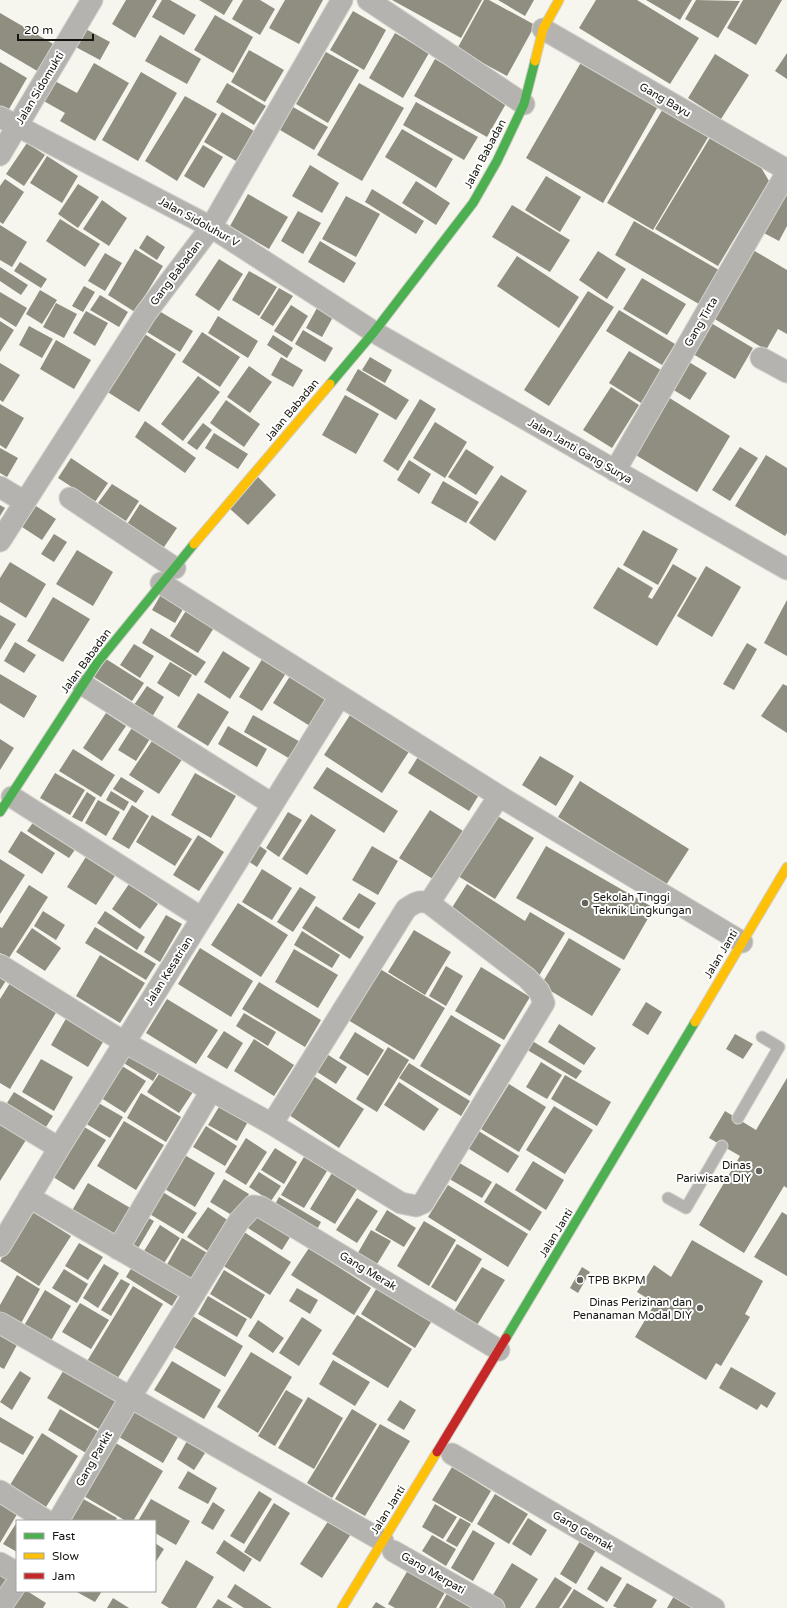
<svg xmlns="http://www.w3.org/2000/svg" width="787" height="1608" viewBox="0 0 787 1608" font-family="'Varela Round',sans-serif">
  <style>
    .building { fill: #908e80 }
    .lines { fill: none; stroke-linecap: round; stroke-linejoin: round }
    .lane-casing { stroke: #d2d1cb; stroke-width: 13 }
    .street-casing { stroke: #d2d1cb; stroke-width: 23 }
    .fast-casing { stroke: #d2d1cb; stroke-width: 11 }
    .slow-casing { stroke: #d2d1cb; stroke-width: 11 }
    .jam-casing { stroke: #d2d1cb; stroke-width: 11 }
    .lane { stroke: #b4b3b0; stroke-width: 11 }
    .street { stroke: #b4b3b0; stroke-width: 21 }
    .fast { stroke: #4caf50; stroke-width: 9 }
    .slow { stroke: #ffc107; stroke-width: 9 }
    .jam { stroke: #c62828; stroke-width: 9 }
    .poi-dot { fill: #64645d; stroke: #fff; stroke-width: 1.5 }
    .labels { text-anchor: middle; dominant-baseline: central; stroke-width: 4; stroke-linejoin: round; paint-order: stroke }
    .street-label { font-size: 11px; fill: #15150f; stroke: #fff }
    .poi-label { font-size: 11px; fill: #15150f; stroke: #fff; text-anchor: start }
  </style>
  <rect width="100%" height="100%" fill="#f7f6ee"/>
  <!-- building -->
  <path class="building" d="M126,0H157L135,38L112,24Z
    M162,0H170L196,15L184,35L152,17Z
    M199,0H233L224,15Z
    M243,0H260L275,9L260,35L232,19Z
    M285,0H323L299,44L269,28Z
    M392,0H482L461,38Z
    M484,0H489L535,25L507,76L457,49Z
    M498,0H534L525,16Z
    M596,0H637L699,38L670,84L579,28Z
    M646,0H692L680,20Z
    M696,0L740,1L718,38L685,19Z
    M743,0H782L756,45L727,28Z
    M353,11L386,30L364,70L330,50Z
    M0,13L55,45L39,72L0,49Z
    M215,15L253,37L233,73L194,50Z
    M82,27L110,42L100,60L72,45Z
    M395,33L429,53L403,98L369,78Z
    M160,35L201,59L187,84L145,61Z
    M249,50L284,70L265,102L231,82Z
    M326,52L359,70L328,123L296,104Z
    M787,53V79L775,71Z
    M715,54L749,75L721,119L688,98Z
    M435,59L508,100L487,137L414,96Z
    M583,59L660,103L603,203L526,158Z
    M0,62L27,78L5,116L0,113Z
    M94,63L129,83L95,141L60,121L65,113L42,100L53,80L77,93Z
    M141,72L177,93L138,161L102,140Z
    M227,83L266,106L254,125L216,102Z
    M359,83L404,108L362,181L317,155Z
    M185,96L217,114L177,181L145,161Z
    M416,102L478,137L464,160L403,125Z
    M293,107L328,127L314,150L280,130Z
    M664,107L710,134L653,230L607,203Z
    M222,112L254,131L236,161L204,142Z
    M402,129L453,159L436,188L385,157Z
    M711,136L759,164L769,181L718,266L655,229Z
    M27,143L45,155L24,186L6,174Z
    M203,145L223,157L204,188L184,176Z
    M47,156L78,176L62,203L30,183Z
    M310,165L339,183L322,213L292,196Z
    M546,176L581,197L560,232L525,210Z
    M5,179L24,192L3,224L0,222V186Z
    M416,181L450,203L436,225L402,203Z
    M78,184L99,197L78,228L58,214Z
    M372,189L424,221L416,234L365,202Z
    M779,191L787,195V226L779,241L758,230Z
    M248,194L288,217L269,249L230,226Z
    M346,196L380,214L356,257L322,239Z
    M102,200L127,218L109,246L83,229Z
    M512,205L570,240L550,272L492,237Z
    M298,211L321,223L303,254L281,241Z
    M60,219L100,244L85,267L46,241Z
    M634,221L724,273L704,307L615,255Z
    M0,225L27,242L12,267L0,260Z
    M147,235L165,247L157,260L139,248Z
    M320,241L356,263L344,283L308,262Z
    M135,249L163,266L135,312L108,295Z
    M753,250L787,270V334L778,329L766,350L713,318Z
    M598,251L626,269L607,299L579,280Z
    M105,253L122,263L105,291L88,281Z
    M517,256L579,297L559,328L497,286Z
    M219,259L243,274L219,311L195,295Z
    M20,262L47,279L41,288L14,271Z
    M0,267L28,285L21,295L0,281Z
    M249,271L277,287L259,316L232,300Z
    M642,278L686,304L667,335L623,309Z
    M84,286L95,292L83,312L72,306Z
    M279,288L293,296L273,326L260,318Z
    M40,290L57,300L42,324L26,314Z
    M588,291L614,307L549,406L524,390Z
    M0,292L27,308L16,327L0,317Z
    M100,295L128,312L119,327L90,310Z
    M56,303L77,314L64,338L43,327Z
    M291,305L308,316L292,342L274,331Z
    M317,308L333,317L322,337L306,328Z
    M619,310L675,344L662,365L606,331Z
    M86,311L108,323L95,346L73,333Z
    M159,311L193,331L180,352L147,332Z
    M218,316L258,341L248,358L208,333Z
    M0,321L14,330L0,352Z
    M711,323L753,348L735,379L693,354Z
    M29,326L53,339L42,358L19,345Z
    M303,330L333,348L325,362L295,344Z
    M202,332L240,357L220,387L182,362Z
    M143,333L176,354L139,412L106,391Z
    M273,335L293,348L287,358L267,345Z
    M56,340L91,360L74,389L40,369Z
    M629,351L661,370L641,403L609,383Z
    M281,357L303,370L293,387L271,375Z
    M370,357L392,370L385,383L362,370Z
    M684,359L707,373L690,400L667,386Z
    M0,363L20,375L3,402L0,400Z
    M249,366L272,382L250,413L227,397Z
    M358,369L409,400L396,420L346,390Z
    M198,376L220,392L183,441L161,424Z
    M611,387L639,405L612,448L583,430Z
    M345,395L379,414L356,454L322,435Z
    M668,397L730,436L697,492L634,454Z
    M420,399L436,409L398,471L383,461Z
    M226,400L260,424L244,447L210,423Z
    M0,404L24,418L6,449L0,445Z
    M145,421L196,458L185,473L135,437Z
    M435,422L467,442L445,478L413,458Z
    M203,423L212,430L197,450L187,443Z
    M214,433L248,454L238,469L205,448Z
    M740,447L758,458L730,501L712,490Z
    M0,448L18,458L7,477L0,473Z
    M466,449L494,467L476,495L448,477Z
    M766,455L787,468V533L785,536L735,506Z
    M71,458L108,483L95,502L58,478Z
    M409,460L431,474L419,494L397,480Z
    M501,475L527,491L495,541L469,523Z
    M258,477L276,495L248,525L229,508Z
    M443,481L479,502L466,523L431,503Z
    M112,484L139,501L126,521L98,503Z
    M140,504L177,528L162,550L126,526Z
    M0,505L5,508L0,516Z
    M36,506L56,519L42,540L22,527Z
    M643,530L678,549L658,585L623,565Z
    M54,534L67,542L54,562L41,554Z
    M77,550L113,572L93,606L56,584Z
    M10,562L46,584L26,618L0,602V578Z
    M673,564L697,578L657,646L593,608L618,567L653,588L648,597L652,599Z
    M706,566L741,587L712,637L677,616Z
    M163,591L186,604L175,623L152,610Z
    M53,597L90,619L63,662L27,641Z
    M787,600V656L764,643Z
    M189,606L217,623L198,653L170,636Z
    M0,615L16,624L0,650Z
    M151,628L206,662L196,676L142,643Z
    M15,642L36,655L24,673L4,661Z
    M747,643L757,649L734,690L723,684Z
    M134,644L154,656L140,678L120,665Z
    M223,651L250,668L230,699L204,682Z
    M264,656L288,670L262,711L239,697Z
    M106,659L144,683L132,701L94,677Z
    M170,662L192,675L179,697L157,683Z
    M292,673L329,696L310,726L273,703Z
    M0,674L37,696L24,718L0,703Z
    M783,684L787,686V733L761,716Z
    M147,686L164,697L152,717L134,705Z
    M198,693L229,712L208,746L177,727Z
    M352,712L410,750L382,793L324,755Z
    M106,713L126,726L102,761L83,748Z
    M253,715L302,743L292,760L244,732Z
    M135,723L153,734L136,761L118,750Z
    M228,726L267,749L257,767L218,744Z
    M154,738L183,758L159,794L129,775Z
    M0,739L14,748L0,770Z
    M73,749L115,775L101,797L59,771Z
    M421,752L482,790L469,811L408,773Z
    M540,756L574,776L556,806L522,785Z
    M327,767L398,811L384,833L313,788Z
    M55,773L85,790L70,815L40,798Z
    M195,773L236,796L211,838L171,815Z
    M121,777L144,791L136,803L113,789Z
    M580,781L689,849L666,885L558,817Z
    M111,791L129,802L124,811L106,800Z
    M87,792L96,798L82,822L72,817Z
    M98,800L120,812L106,836L85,823Z
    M132,805L149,816L129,849L112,839Z
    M430,810L463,831L433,879L399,858Z
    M288,812L302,820L279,857L266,848Z
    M311,814L336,830L307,875L282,859Z
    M152,815L192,839L175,866L136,842Z
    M496,815L534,838L495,899L458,876Z
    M37,817L79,844L69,858L27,831Z
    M21,831L55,853L42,874L8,852Z
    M198,835L224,852L199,891L173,875Z
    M254,842L267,851L257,867L243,858Z
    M372,846L398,861L378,895L352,880Z
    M546,846L654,908L624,960L516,898Z
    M89,852L118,871L96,905L67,887Z
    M0,859L25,875L0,914Z
    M262,869L292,888L272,920L242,902Z
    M129,884L158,904L140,929L112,909Z
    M467,884L525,921L530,912L565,933L537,979L448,914Z
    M29,885L48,897L9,958L0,953V927L2,928Z
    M300,887L316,897L293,932L277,922Z
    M359,893L376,903L359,929L342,919Z
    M238,903L288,935L261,977L211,945Z
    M316,906L364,937L350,959L302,928Z
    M43,911L65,925L56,940L34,926Z
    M105,911L145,937L137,950L97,923Z
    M166,915L182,924L160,962L144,952Z
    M95,927L156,964L146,980L85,943Z
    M32,928L61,948L45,971L16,952Z
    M414,930L451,952L425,995L388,972Z
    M302,931L340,955L332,968L294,945Z
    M569,938L621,969L592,1016L541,985Z
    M200,948L253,981L231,1017L178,984Z
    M294,949L338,975L318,1008L275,982Z
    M100,955L145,983L120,1023L76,996Z
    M446,966L463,976L446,1006L429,996Z
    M481,967L530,997L504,1040L455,1011Z
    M380,969L445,1008L414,1060L348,1020Z
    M0,974L7,979L0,990Z
    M259,982L321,1020L305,1047L242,1009Z
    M10,983L57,1011L10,1089L0,1083V999Z
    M167,999L218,1030L196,1064L146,1033Z
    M646,1002L662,1012L648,1035L632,1025Z
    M244,1013L276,1032L268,1046L236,1026Z
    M68,1015L106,1037L88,1067L51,1045Z
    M451,1015L501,1045L470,1096L420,1066Z
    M559,1024L596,1048L584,1065L548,1042Z
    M224,1031L243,1043L227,1069L207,1057Z
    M355,1032L384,1050L368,1076L339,1058Z
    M735,1034L753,1044L743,1059L726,1049Z
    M254,1039L294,1065L274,1096L234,1071Z
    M529,1039L582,1071L576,1079L524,1048Z
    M131,1047L162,1066L153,1081L122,1062Z
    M388,1047L409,1060L377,1112L356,1099Z
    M322,1051L347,1067L336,1084L311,1068Z
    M41,1059L73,1077L54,1111L22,1092Z
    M541,1062L562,1075L547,1099L526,1087Z
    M409,1063L470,1101L461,1116L399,1078Z
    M119,1064L146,1081L125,1113L98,1096Z
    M163,1068L195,1089L179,1113L147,1092Z
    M312,1075L364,1109L339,1148L286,1113Z
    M565,1075L611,1102L597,1126L551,1099Z
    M787,1078V1188L784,1186L744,1253L699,1225L740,1156L709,1138L725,1111L756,1130Z
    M399,1082L439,1109L424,1131L384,1105Z
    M509,1084L546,1107L519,1152L481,1129Z
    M14,1092L53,1116L46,1127L7,1103Z
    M141,1093L181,1117L166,1142L127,1118Z
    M95,1101L123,1117L110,1138L83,1122Z
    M222,1102L250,1118L237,1141L208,1125Z
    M554,1106L593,1130L565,1174L526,1150Z
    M124,1121L164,1145L136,1190L97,1166Z
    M0,1123L26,1140L0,1181Z
    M81,1125L106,1140L74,1190L50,1175Z
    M206,1126L237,1146L225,1166L193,1147Z
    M477,1130L519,1156L508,1173L466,1147Z
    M246,1138L267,1152L246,1185L225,1172Z
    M275,1148L297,1162L284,1184L261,1170Z
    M178,1151L215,1173L195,1207L158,1185Z
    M304,1157L327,1171L304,1208L281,1195Z
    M456,1161L492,1182L482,1198L446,1177Z
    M533,1161L564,1180L546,1210L515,1190Z
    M259,1172L281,1186L271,1201L249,1187Z
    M332,1173L357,1189L335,1224L310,1209Z
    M224,1179L249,1194L235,1217L210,1202Z
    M88,1183L132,1209L114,1240L70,1214Z
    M496,1183L542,1212L530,1231L484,1202Z
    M448,1185L528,1234L508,1267L428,1217Z
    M156,1188L197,1213L183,1234L143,1210Z
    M279,1197L321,1222L314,1235L272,1210Z
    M357,1198L378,1211L357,1243L336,1230Z
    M208,1207L229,1221L208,1251L187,1237Z
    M256,1210L292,1234L282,1250L245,1226Z
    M387,1210L416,1228L404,1247L375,1230Z
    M31,1211L71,1236L39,1286L0,1261Z
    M782,1212L787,1215V1276L754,1257Z
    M143,1215L154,1221L134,1255L123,1248Z
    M424,1221L456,1240L429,1286L397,1266Z
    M160,1225L180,1238L161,1268L141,1256Z
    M371,1230L391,1241L374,1269L355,1258Z
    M244,1232L291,1262L270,1295L222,1265Z
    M182,1238L209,1254L191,1283L165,1268Z
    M692,1240L763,1281L745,1314L750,1317L721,1366L716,1363L706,1380L635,1337L655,1303L637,1292L654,1265L671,1277Z
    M79,1243L103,1257L88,1280L65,1266Z
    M457,1244L482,1259L456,1302L431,1287Z
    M309,1248L371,1288L354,1315L291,1275Z
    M135,1262L181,1291L172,1306L126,1277Z
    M104,1264L119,1273L98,1308L83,1298Z
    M482,1267L505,1280L474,1330L451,1316Z
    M582,1267L590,1272L578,1293L570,1288Z
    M64,1269L88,1284L77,1303L52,1288Z
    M224,1270L265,1295L251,1319L210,1294Z
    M17,1275L40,1289L20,1325L0,1314V1305Z
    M121,1279L130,1284L111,1316L101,1310Z
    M133,1286L163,1304L116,1381L86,1363Z
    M378,1286L433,1319L415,1348L361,1314Z
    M297,1288L318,1300L310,1314L289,1301Z
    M45,1290L71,1306L49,1344L22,1329Z
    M208,1296L247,1319L237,1337L198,1314Z
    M80,1303L109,1320L91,1349L62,1332Z
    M191,1315L243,1346L225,1377L172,1346Z
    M357,1315L412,1349L388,1388L332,1354Z
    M302,1317L322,1330L299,1366L279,1353Z
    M258,1320L284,1338L273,1353L248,1336Z
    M0,1333L18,1343L4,1369L0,1367Z
    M251,1352L292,1377L258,1433L217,1407Z
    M333,1360L370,1382L355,1406L319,1384Z
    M172,1361L221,1390L204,1419L154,1390Z
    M731,1367L776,1393L767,1408L761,1404L757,1410L719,1388Z
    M65,1368L117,1399L99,1429L47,1398Z
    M20,1371L31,1378L12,1410L0,1402Z
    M286,1390L303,1400L275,1446L258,1436Z
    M308,1397L343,1418L314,1469L278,1448Z
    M400,1400L416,1410L404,1430L387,1420Z
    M129,1408L178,1437L163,1463L114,1434Z
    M60,1409L99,1432L86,1453L48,1430Z
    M352,1409L377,1424L332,1498L307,1483Z
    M0,1417L34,1437L23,1455L0,1442Z
    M380,1424L410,1441L365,1516L335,1499Z
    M42,1433L78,1456L46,1507L10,1485Z
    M109,1439L163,1471L133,1521H126L77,1492Z
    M187,1441L205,1453L194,1470L177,1459Z
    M452,1467L491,1491L472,1523L432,1500Z
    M188,1471L217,1488L208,1504L178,1488Z
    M259,1491L272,1499L244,1544L230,1536Z
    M495,1494L528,1514L509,1544L477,1524Z
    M78,1496L117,1518L115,1521H69Z
    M151,1499L190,1521L176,1545L155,1533V1521H138Z
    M0,1502L19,1511L0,1543Z
    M213,1502L225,1510L213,1530L201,1523Z
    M274,1503L290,1513L260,1562L244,1552Z
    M435,1504L457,1517L443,1539L422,1527Z
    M460,1518L471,1524L457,1547L446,1541Z
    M528,1518L547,1530L531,1556L512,1544Z
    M329,1520L351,1534L322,1578L300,1564Z
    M17,1522V1552L3,1544Z
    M473,1530L495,1543L473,1581L451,1568Z
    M432,1535L456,1549L446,1566L422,1551Z
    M224,1540L252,1559L244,1572L216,1553Z
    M580,1541L596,1550L576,1584L560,1574Z
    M155,1543L164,1549L155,1563Z
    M186,1560L214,1577L196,1608H169L161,1603Z
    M512,1563L538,1579L520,1608H503L490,1600Z
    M411,1565L448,1587L436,1608H395L388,1604Z
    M601,1566L622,1578L607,1602L587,1589Z
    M0,1575L7,1580L0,1592Z
    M555,1577L572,1588L559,1608H535Z
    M627,1583L657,1600L652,1608H617L613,1606Z
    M235,1584L272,1608H244L227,1597Z
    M450,1588L484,1608H439Z
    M574,1589L605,1608H562Z
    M16,1591H27L46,1603L43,1608H6Z
    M75,1591H102L95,1602Z
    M674,1596L695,1608H667Z
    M113,1598L129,1608H107Z
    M218,1599L233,1608H212Z
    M376,1602L386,1608H372Z"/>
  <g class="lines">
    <!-- lane casing -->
    <g class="lane-casing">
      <path id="lane" d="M738,1118L779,1047L762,1037
        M668,1198L686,1208L722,1146"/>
    </g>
    <!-- street casing -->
    <g class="street-casing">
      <path id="street" d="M368,0L524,104
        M543,29L787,170
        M0,117L211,227L374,332L787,569
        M0,155L92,0
        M761,358L787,372
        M615,471L787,172
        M0,487L25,502
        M70,498L175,568
        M0,541L146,313L211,227L342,0
        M161,583L499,796L742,942
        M82,684L272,804
        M12,797L202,918
        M0,965L124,1042L272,1124L406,909C414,903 419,900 429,903L499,796
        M0,1112L59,1148
        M272,1124L401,1203L416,1206L423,1203L544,1003L539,991L527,978L429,903
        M29,1197L195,1293
        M0,1246L59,1148L340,696
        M118,1249L211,1091
        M0,1323L383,1541
        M452,1454L714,1608
        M0,1491L47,1521
        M58,1521L130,1398L239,1221L253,1206L261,1207L499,1350
        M393,1551L494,1608
        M0,1563L17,1573
        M0,1608L17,1583"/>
    </g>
    <!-- fast casing -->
    <g class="fast-casing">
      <path id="fast" d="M330,384L374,332L473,203L497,161L524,104L535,61
        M0,812L97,663L194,544
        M506,1338L695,1022"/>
    </g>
    <!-- slow casing -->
    <g class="slow-casing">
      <path id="slow" d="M535,61L543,29L559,0
        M194,544L330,384
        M695,1022L787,867
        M342,1608L437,1452"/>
    </g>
    <!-- jam casing -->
    <g class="jam-casing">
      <path id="jam" d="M437,1452L506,1338"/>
    </g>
    <!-- lane -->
    <use href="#lane" class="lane"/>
    <!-- street -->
    <use href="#street" class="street"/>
    <!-- fast -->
    <use href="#fast" class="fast"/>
    <!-- slow -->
    <use href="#slow" class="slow"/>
    <!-- jam -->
    <use href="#jam" class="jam"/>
  </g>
  <!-- markers -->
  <g class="poi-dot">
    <circle cx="585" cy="903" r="4"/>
    <circle cx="759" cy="1171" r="4"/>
    <circle cx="580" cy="1280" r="4"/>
    <circle cx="700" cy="1308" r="4"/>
  </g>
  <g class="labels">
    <!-- street labels -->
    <g class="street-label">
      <text transform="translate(40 88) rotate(-59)">Jalan Sidomukti</text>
      <text transform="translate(665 100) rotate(30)">Gang Bayu</text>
      <text transform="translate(485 154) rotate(-62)">Jalan Babadan</text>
      <text transform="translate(199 222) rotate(29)">Jalan Sidoluhur V</text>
      <text transform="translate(176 273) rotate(-53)">Gang Babadan</text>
      <text transform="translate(701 322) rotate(-60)">Gang Tirta</text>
      <text transform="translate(292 410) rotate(-50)">Jalan Babadan</text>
      <text transform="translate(580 451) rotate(30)">Jalan Janti Gang Surya</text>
      <text transform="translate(86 661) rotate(-54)">Jalan Babadan</text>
      <text transform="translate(721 954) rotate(-59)">Jalan Janti</text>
      <text transform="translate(169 971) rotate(-58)">Jalan Kesatrian</text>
      <text transform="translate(556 1233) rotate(-59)">Jalan Janti</text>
      <text transform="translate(368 1271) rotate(31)">Gang Merak</text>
      <text transform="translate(94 1459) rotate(-60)">Gang Parkit</text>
      <text transform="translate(388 1510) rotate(-58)">Jalan Janti</text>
      <text transform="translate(583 1531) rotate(30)">Gang Gemak</text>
      <text transform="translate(433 1573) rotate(30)">Gang Merpati</text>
    </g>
    <!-- poi labels -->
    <g class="poi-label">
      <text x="593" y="897">Sekolah Tinggi<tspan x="593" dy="13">Teknik Lingkungan</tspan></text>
      <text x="751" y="1165" text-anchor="end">Dinas<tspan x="751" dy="13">Pariwisata DIY</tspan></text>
      <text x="588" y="1280">TPB BKPM</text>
      <text x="692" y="1302" text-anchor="end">Dinas Perizinan dan<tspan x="692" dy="13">Penanaman Modal DIY</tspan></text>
    </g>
  </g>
  <!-- legend -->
  <rect x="16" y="1520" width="140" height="72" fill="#ffffff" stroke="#a1a19f"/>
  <rect x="24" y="1533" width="20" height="6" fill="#4caf50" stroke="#a1a19f"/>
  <text x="52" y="1540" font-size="12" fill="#15150f">Fast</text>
  <rect x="24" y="1553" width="20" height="6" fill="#ffc107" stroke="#a1a19f"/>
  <text x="52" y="1560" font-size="12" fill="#15150f">Slow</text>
  <rect x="24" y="1573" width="20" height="6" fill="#c62828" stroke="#a1a19f"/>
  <text x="52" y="1580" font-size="12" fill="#15150f">Jam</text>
  <!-- scale -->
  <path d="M18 34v6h75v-6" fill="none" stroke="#15150f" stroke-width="2"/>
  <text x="24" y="34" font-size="12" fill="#15150f" stroke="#ffffff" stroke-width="3" paint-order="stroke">20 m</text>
</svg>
